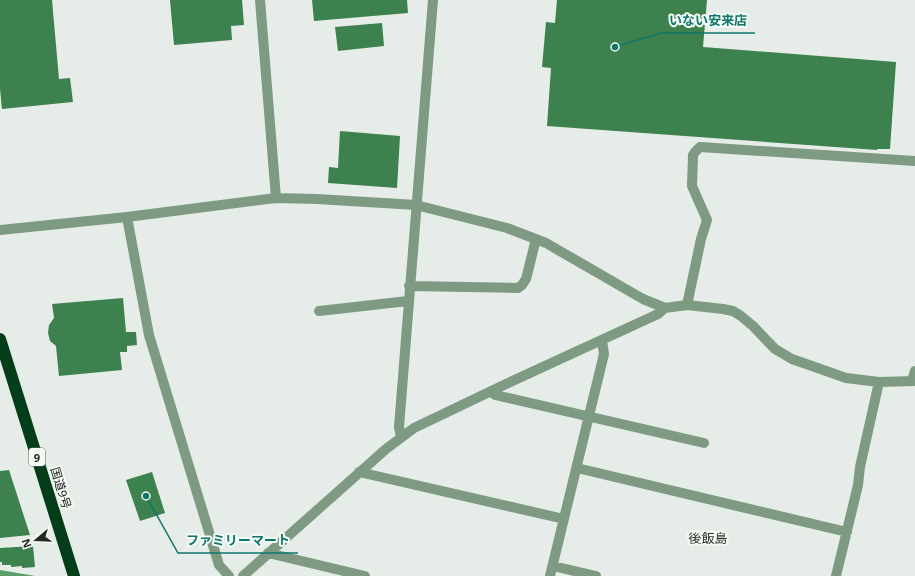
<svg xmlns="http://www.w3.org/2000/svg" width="915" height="576" viewBox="0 0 915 576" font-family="'Noto Sans','Noto Sans JP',sans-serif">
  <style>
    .water { fill: #5a9e6a }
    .building { fill: #3d814e }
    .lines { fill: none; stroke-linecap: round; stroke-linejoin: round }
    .minor { stroke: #7e9a83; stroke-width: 10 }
    .highway { stroke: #043d19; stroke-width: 12 }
    .labels { text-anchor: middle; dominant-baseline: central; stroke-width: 4; stroke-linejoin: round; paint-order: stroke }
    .shield { fill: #f4faf4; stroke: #636663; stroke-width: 1 }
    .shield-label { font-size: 11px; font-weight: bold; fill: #252725 }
    .street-label { font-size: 12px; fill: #252725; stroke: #f4faf4 }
    .neighbourhood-label { font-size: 13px; fill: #292e2a; stroke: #f4faf4 }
    .leader { fill: none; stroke: #0f766e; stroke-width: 1.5 }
    .callout-dot { fill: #0f766e; stroke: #f4faf4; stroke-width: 1.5 }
    .callout-label { font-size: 13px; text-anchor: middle; font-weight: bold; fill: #0f766e; stroke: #f4faf4; stroke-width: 4; stroke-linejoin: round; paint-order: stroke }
  </style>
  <rect width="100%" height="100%" fill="#e6ece7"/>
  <!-- water -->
  <path class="water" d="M0,570L35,576H0Z"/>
  <!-- building -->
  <path class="building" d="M0,0H52L59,79L70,78L73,102L2,109L0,89Z
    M170,0H242L244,25L231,26L232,40L174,45Z
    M312,0H407L408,13L314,21Z
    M557,0H707L703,47L896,62L890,149H877V150L547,126L551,68L542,67L546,22L555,23Z
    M382,23L384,46L338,51L335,27Z
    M340,131L400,136L397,188L328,183L329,167L338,168Z
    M123,298L126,332H136L137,345L127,346V352H120L122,370L59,376L56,346L50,341L48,333L49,325L54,318L52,304Z
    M9,470L30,535L0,538V471Z
    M152,472L165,513L140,521L126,480Z
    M33,546L35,567L22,568V566L11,567V565H2V562H0V548Z"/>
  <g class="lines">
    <!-- minor -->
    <path class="minor" d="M260,0L276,198
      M127,217L149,335L219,565L229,576
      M0,230L127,217L276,198L317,199L416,205L507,228L546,243L643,299L665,308L687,305L723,309L733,311L741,316L753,326L775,349L792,359L846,378L879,382L915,381
      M409,286L518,288L522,285L526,279L536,239
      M687,305L701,239L707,220L692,186L693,155L695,152L700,147L915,161
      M319,311L408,301
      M912,381L915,371
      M491,391L495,395L704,443
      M401,437L399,427L433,0
      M577,468L847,532
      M359,472L564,519
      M268,553L365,576
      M553,566L596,576
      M243,576L386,449L414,428L506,384L658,314L665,308
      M550,576L604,354L602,340
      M836,576L858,485L860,467L879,382"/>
    <!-- highway -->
    <path class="highway" d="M0,339L74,576"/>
  </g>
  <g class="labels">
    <!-- shield labels -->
    <rect class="shield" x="29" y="448" width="16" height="18" rx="3"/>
    <g class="shield-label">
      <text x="37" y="457">9</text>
    </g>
    <!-- street labels -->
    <g class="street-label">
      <text transform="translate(61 488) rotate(73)">国道9号</text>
    </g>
    <!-- neighbourhood labels -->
    <g class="neighbourhood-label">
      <text x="708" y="538">後飯島</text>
    </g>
  </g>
  <!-- callouts -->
  <path class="leader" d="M615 47L661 33H755M146 496L178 553H298"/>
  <g class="callout-dot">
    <circle cx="615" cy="47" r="4"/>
    <circle cx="146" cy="496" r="4"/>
  </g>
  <g class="callout-label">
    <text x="708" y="25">いない安来店</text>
    <text x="238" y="545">ファミリーマート</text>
  </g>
  <!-- north arrow -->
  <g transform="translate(36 540) rotate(251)" stroke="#f4faf4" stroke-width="3" paint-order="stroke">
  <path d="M0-3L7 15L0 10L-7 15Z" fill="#252725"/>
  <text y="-6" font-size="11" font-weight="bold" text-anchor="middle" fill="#252725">N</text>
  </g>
</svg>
